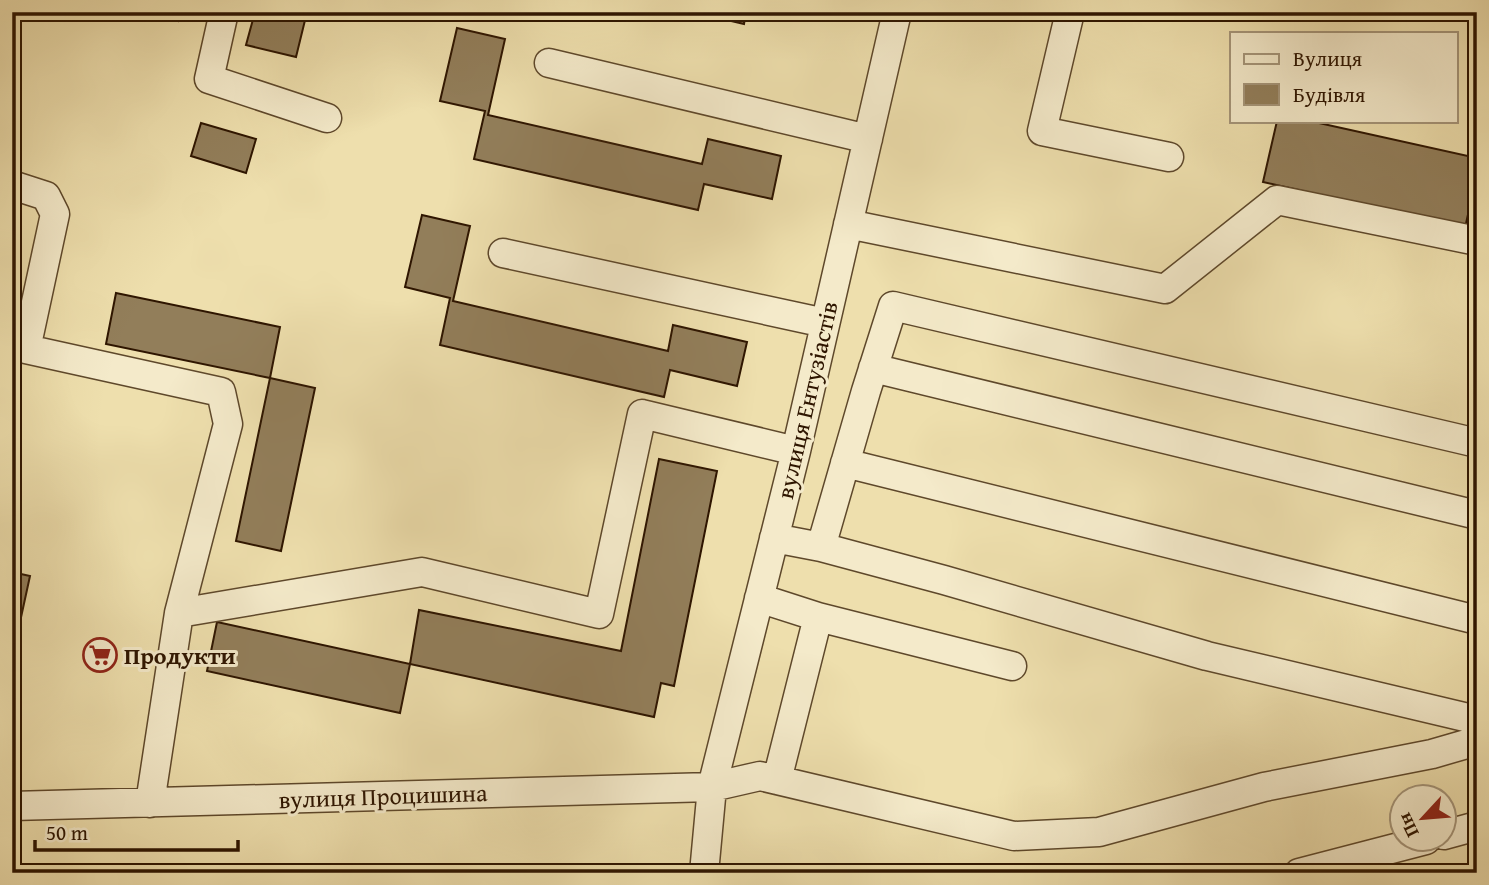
<svg xmlns="http://www.w3.org/2000/svg" width="1489" height="885" viewBox="0 0 1489 885" font-family="'Gentium Book Plus',serif">
  <style>
    .building { fill: #927e5a; stroke: #2e1500; stroke-width: 2 }
    .lines { fill: none; stroke-linecap: round; stroke-linejoin: round }
    .minor-casing { stroke: #5e482b; stroke-width: 31 }
    .minor { stroke: #f4eaca; stroke-width: 28 }
    .labels { text-anchor: middle; dominant-baseline: central; stroke-width: 6; stroke-linejoin: round; paint-order: stroke }
    .street-label { font-size: 24px; fill: #2e1500; stroke: #f4eaca }
    .poi-label { font-size: 24px; font-weight: bold; fill: #2e1500; stroke: #f4eaca; text-anchor: start }
  </style>
  <rect width="100%" height="100%" fill="#eedfad"/>
  <filter id="stains"><feTurbulence type="fractalNoise" baseFrequency=".00286" numOctaves="4"/><feColorMatrix values="0 0 0 0 .2 0 0 0 0 .09 0 0 0 0 .02 0 0 0 .5 -.17"/></filter>
  <radialGradient id="worn" r=".72"><stop offset=".6" stop-color="#630" stop-opacity="0"/><stop offset="1" stop-color="#630" stop-opacity=".3"/></radialGradient>
  <!-- building -->
  <path class="building" d="M142,12H180L178,21Z
    M255,12H307L296,57L246,45Z
    M693,12H746L744,24Z
    M457,28L505,39L488,115L702,164L708,139L781,156L772,199L704,184L698,210L474,159L485,111L440,101Z
    M1277,121H1310L1477,158V174L1465,228L1263,182Z
    M201,123L256,139L246,173L191,156Z
    M422,215L470,226L453,301L668,351L673,325L747,342L737,386L670,370L664,397L440,345L450,298L405,287Z
    M116,293L280,327L270,378L106,344Z
    M270,378L315,388L281,551L236,541Z
    M659,459L717,471L674,686L661,683L654,717L410,664L419,610L621,651Z
    M12,572L30,576L20,622L12,620Z
    M217,622L410,664L400,713L207,671Z"/>
  <g class="lines">
    <!-- minor casing -->
    <g class="minor-casing">
      <path id="minor" d="M224,12L209,79L327,118
        M1070,12L1042,131L1169,157
        M549,63L868,139
        M12,185L46,196L55,214L26,349L221,392L228,424L179,613
        M848,224L1165,289L1277,200L1477,241
        M503,253L825,323
        M873,368L1477,515
        M845,463L1477,620
        M774,538L821,547L866,391L893,306L1477,443
        M821,547L944,580L1207,656L1477,720
        M759,598L818,617L777,780
        M818,617L1012,666
        M150,803L179,613L422,572L599,614L642,414L796,451
        M12,806L712,787L760,776L1014,836L1099,832L1264,787L1432,754L1477,741
        M1444,835L1477,826
        M704,873L712,787L796,451L897,12
        M1299,873L1426,840"/>
    </g>
    <!-- minor -->
    <use href="#minor" class="minor"/>
  </g>
  <!-- icons -->
  <defs>
    <g id="supermarket-ring" transform="scale(1.75)"><circle r="9.5" fill="#f4eaca" stroke="#8f2418" stroke-width="1.5"/><path d="M-6-5.5h2.5l.6 2H6L4.5 2H-2.5L-4.4-4H-6ZM-1.5 3.2a1.3 1.3 0 1 0 .1 0ZM3 3.2a1.3 1.3 0 1 0 .1 0Z" fill="#8f2418"/></g>
  </defs>
  <g fill-rule="evenodd">
    <use href="#supermarket-ring" x="100" y="655"/>
  </g>
  <g class="labels">
    <!-- street labels -->
    <g class="street-label">
      <text transform="translate(807 400) rotate(-77)">вулиця Ентузіастів</text>
      <text transform="translate(383 796) rotate(-2)">вулиця Процишина</text>
    </g>
    <!-- poi labels -->
    <g class="poi-label">
      <text x="124" y="655">Продукти</text>
    </g>
  </g>
  <!-- margin -->
  <rect width="1489" height="885" fill="none" stroke="#eedfad" stroke-width="42"/>
  <rect x="14" y="14" width="1461" height="857" fill="none" stroke="#2e1500" stroke-width="3.5"/>
  <rect x="21" y="21" width="1447" height="843" fill="none" stroke="#2e1500" stroke-width="2"/>
  <!-- legend -->
  <rect x="1230" y="32" width="228" height="91" fill="#f4eaca" stroke="#a59579" stroke-width="2"/>
  <rect x="1244" y="54" width="35" height="10" fill="#f4eaca" stroke="#a59579" stroke-width="2"/>
  <text x="1293" y="66" font-size="21" fill="#2e1500">Вулиця</text>
  <rect x="1244" y="84" width="35" height="21" fill="#927e5a" stroke="#a59579" stroke-width="2"/>
  <text x="1293" y="102" font-size="21" fill="#2e1500">Будівля</text>
  <!-- north arrow -->
  <g transform="translate(1423 818) rotate(244)"><circle r="33" fill="#f4eaca" stroke="#a59579" stroke-width="2"/>
  <path d="M0-5L12 26L0 18L-12 26Z" fill="#8f2418"/>
  <text y="-10" font-size="19" font-weight="bold" text-anchor="middle" fill="#2e1500">Пн</text>
  </g>
  <!-- scale -->
  <path d="M35 840v10h203v-10" fill="none" stroke="#2e1500" stroke-width="3.5"/>
  <text x="46" y="840" font-size="21" fill="#2e1500" stroke="#f4eaca" stroke-width="5" paint-order="stroke">50 m</text>
  <rect width="100%" height="100%" filter="url(#stains)"/>
  <rect width="100%" height="100%" fill="url(#worn)"/>
</svg>
